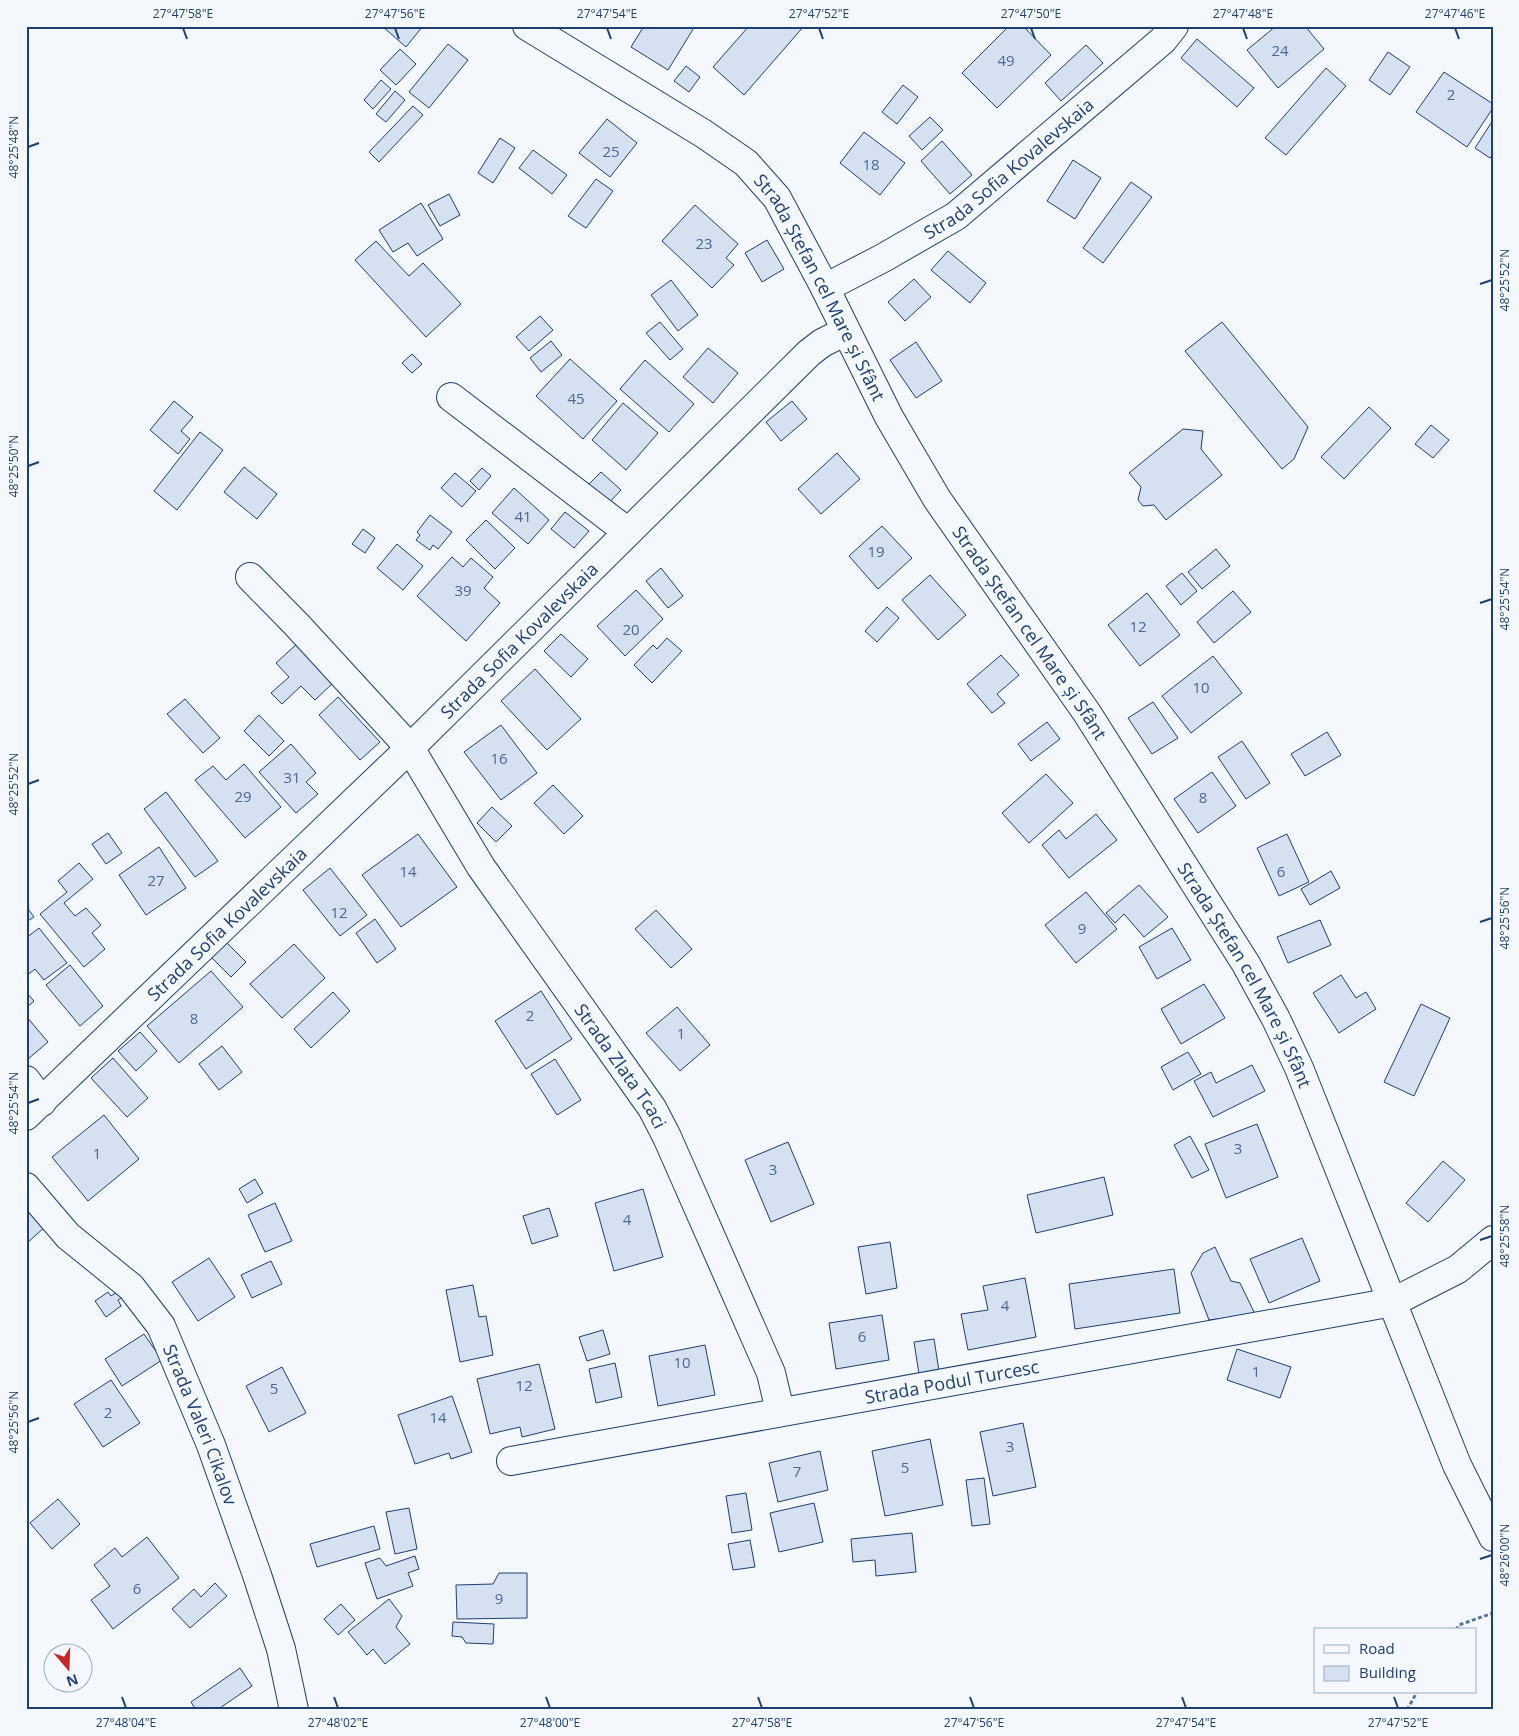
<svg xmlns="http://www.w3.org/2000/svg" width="1519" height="1736" viewBox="0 0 1519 1736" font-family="'Open Sans',sans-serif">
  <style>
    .building { fill: #d5e0f0; stroke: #1d3f73 }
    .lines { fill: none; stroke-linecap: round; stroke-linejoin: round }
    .minor-casing { stroke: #1d3f73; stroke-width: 30 }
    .major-casing { stroke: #1d3f73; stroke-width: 30 }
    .path { stroke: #5e769c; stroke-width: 3; stroke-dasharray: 4 2.5; stroke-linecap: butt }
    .minor { stroke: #f4f7fb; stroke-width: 28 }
    .major { stroke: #f4f7fb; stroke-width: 28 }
    .ticks { fill: none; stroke: #1d3f73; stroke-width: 2 }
    .labels { text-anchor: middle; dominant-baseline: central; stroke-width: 4; stroke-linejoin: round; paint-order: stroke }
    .number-label { font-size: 15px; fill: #4b6792 }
    .street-label { font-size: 18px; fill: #1d3f73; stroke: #f4f7fb }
    .neatline { fill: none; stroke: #1d3f73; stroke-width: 2 }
    .ticks-label { font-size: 12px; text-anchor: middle; fill: #1d3f73 }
  </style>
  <rect width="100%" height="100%" fill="#f4f7fb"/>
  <!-- building -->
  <path class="building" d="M382,26H423L406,47Z
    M644,26H695L668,70L631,47Z
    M749,26H804L744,95L713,67Z
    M1009,26H1023L1051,55L997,108L962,73Z
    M1276,26H1305L1324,49L1278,88L1247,50Z
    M1197,39L1254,88L1237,107L1181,58Z
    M448,44L468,60L429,108L409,92Z
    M1086,45L1103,63L1061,101L1045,83Z
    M400,49L416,64L396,85L380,70Z
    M1388,52L1410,67L1390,95L1369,80Z
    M686,66L700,77L689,92L674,81Z
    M1326,68L1346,86L1286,155L1265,138Z
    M1444,72L1493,104V108L1467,147L1416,112Z
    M381,80L391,89L373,109L364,100Z
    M903,85L918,97L897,124L882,112Z
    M395,91L405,100L386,122L376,114Z
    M413,106L423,115L379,162L369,152Z
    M930,117L943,130L922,150L909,136Z
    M607,119L637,143L610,177L579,153Z
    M1493,120V154L1490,158L1475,148Z
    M864,132L905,163L880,195L840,163Z
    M500,138L515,148L493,183L478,173Z
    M942,141L972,175L950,194L921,161Z
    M533,150L567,175L552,194L519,168Z
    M1073,160L1101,178L1075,219L1047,201Z
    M596,179L613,191L586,228L568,216Z
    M1131,182L1152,197L1103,263L1083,248Z
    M449,194L460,215L440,226L428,205Z
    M421,203L443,239L417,256L408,243L393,252L379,230Z
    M695,205L738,244L726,258L734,265L712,288L662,241Z
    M767,240L784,269L762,282L745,253Z
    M376,241L409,276L423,263L461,304L426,337L355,260Z
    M948,251L986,283L970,303L931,270Z
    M914,279L931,297L905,321L888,302Z
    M671,280L698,315L678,331L651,295Z
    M540,316L553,330L529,351L516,337Z
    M660,322L683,349L670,360L646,333Z
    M1222,322L1308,427L1294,459L1282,469L1185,351Z
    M551,341L562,355L541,372L530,358Z
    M916,342L942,381L916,398L890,360Z
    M708,348L738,373L713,403L683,377Z
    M412,354L422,364L412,373L402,363Z
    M570,359L617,401L583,439L536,396Z
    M645,360L694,404L669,432L620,389Z
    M174,401L193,417L181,431L190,439L178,454L150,430Z
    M792,401L807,419L781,441L766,422Z
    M623,403L658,433L626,470L592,440Z
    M1369,407L1391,428L1344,479L1321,457Z
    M1431,425L1449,440L1433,458L1415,444Z
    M1183,429L1203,431L1201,449L1222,475L1166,520L1154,505L1143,506L1138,500L1141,487L1129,473Z
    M200,432L223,450L177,510L154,491Z
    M837,453L860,479L821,514L798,489Z
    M244,467L277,494L257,519L224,492Z
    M482,468L491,476L479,490L470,481Z
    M601,472L621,490L607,505L587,486Z
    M455,473L476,491L462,507L441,488Z
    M514,488L549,520L528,544L492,513Z
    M565,512L589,531L574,548L551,529Z
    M430,515L452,532L438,549L433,545L430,550L416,540L420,535L417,532Z
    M486,520L515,548L495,569L466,540Z
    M882,526L912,558L878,589L849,556Z
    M363,529L375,538L365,553L352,544Z
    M397,544L423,566L403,590L377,568Z
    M1216,549L1230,566L1202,589L1188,572Z
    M452,557L463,567L471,558L493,577L484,588L500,603L466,641L417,596Z
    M661,568L683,596L668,608L646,581Z
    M1182,573L1197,591L1181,605L1166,586Z
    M930,575L966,615L938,640L902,600Z
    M636,590L663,619L625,656L597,626Z
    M1233,591L1251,612L1214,643L1197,622Z
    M1147,593L1180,635L1140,666L1108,625Z
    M887,607L899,618L877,642L865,631Z
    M561,634L588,659L571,677L544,651Z
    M667,638L682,651L652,683L634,665L653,645L657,649Z
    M299,642L335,681L315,700L301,686L282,704L271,693L289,677L276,663Z
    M1001,655L1019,675L997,694L1005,703L992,713L967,684Z
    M1213,656L1242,693L1191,733L1162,696Z
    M535,669L581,719L547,750L501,701Z
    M338,697L380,742L360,760L319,715Z
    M185,699L220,738L203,753L167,714Z
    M1153,702L1178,738L1152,754L1128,718Z
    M259,715L284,741L269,756L244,731Z
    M1047,722L1060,739L1031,761L1018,744Z
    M501,725L537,773L501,800L464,752Z
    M1327,732L1341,755L1305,776L1291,754Z
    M1242,741L1270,783L1246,799L1218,757Z
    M291,744L316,773L306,782L318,794L296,813L259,772Z
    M244,764L281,807L245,838L195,780L213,766L226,780Z
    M1212,772L1236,806L1198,833L1174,799Z
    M1046,774L1073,803L1029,843L1002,813Z
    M553,785L583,816L564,834L534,803Z
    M166,792L218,861L195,877L144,809Z
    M492,807L512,826L496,842L477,823Z
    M1096,814L1117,840L1069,878L1042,845L1059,830L1066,839Z
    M108,833L122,853L106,864L92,844Z
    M418,834L457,887L401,927L362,875Z
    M1287,834L1309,882L1279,896L1257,848Z
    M159,847L186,888L146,915L119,875Z
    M79,863L93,879L64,903L75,916L86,908L101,925L92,933L105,949L84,967L40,914L67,892L58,881Z
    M330,868L367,915L340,936L303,890Z
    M1331,871L1340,888L1310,905L1301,889Z
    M1139,885L1168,917L1144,937L1124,914L1115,923L1106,913Z
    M1086,892L1117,929L1076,963L1045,925Z
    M26,906L34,917L26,922Z
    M656,910L692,949L671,968L635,929Z
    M375,919L396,949L377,963L356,933Z
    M1320,920L1331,945L1288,963L1277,937Z
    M39,928L67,963L44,980L35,969L26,976V938Z
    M1172,928L1191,960L1157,979L1139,947Z
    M226,942L246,962L231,977L211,957Z
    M294,944L325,978L282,1018L250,984Z
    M70,965L103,1006L80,1026L46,985Z
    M211,971L243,1007L179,1063L147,1026Z
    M1341,975L1356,998L1366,992L1376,1009L1339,1033L1313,993Z
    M1204,984L1225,1018L1181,1044L1161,1009Z
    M541,991L572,1039L526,1069L495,1021Z
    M26,992L34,1001L26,1008Z
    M333,992L350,1011L311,1048L294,1029Z
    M1421,1004L1450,1018L1414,1096L1384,1082Z
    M677,1007L710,1045L680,1071L646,1033Z
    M26,1016L48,1042L28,1059L26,1057Z
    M140,1032L157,1051L136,1071L118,1051Z
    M222,1046L242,1072L219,1090L199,1064Z
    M1188,1052L1201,1074L1173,1090L1161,1067Z
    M113,1058L148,1098L127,1117L91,1078Z
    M555,1059L581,1100L557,1115L531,1074Z
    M1252,1065L1265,1091L1213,1117L1194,1081L1211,1072L1216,1083Z
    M104,1115L139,1159L88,1201L52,1157Z
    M1257,1124L1278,1177L1226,1198L1205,1144Z
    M1190,1136L1209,1170L1192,1178L1174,1145Z
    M788,1142L814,1204L771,1222L745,1160Z
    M1443,1161L1465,1180L1428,1222L1406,1203Z
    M1104,1177L1113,1215L1036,1233L1027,1195Z
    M255,1179L263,1193L247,1203L239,1189Z
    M643,1189L663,1257L614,1271L595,1203Z
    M26,1203L47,1225L26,1244Z
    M275,1203L292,1241L265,1252L248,1215Z
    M549,1208L558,1236L532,1244L523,1216Z
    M1302,1238L1320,1281L1269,1303L1250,1259Z
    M890,1242L897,1288L866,1294L858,1247Z
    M1215,1247L1231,1281L1240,1283L1255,1314L1209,1320L1191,1273L1203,1253Z
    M209,1258L235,1297L198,1321L172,1282Z
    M271,1261L282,1284L252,1298L241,1275Z
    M1174,1269L1180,1313L1075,1329L1069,1284Z
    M1025,1278L1036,1337L968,1350L961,1314L988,1310L983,1286Z
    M473,1285L479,1317L486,1316L493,1355L460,1362L446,1290Z
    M120,1290L124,1296L118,1300L121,1306L106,1317L95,1301L108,1292L111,1296Z
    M882,1315L889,1360L836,1369L829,1323Z
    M603,1330L610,1354L587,1361L579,1337Z
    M144,1334L162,1360L122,1386L105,1359Z
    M934,1339L939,1371L919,1374L914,1342Z
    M705,1345L715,1395L658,1406L649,1356Z
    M1237,1349L1291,1367L1280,1398L1227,1380Z
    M615,1363L622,1397L596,1403L589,1369Z
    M539,1364L555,1429L522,1437L520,1427L490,1434L477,1379Z
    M282,1367L306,1413L269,1432L246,1386Z
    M111,1380L140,1423L103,1447L74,1404Z
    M452,1396L472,1452L451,1459L449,1453L415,1464L398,1415Z
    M1023,1423L1036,1487L993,1496L980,1432Z
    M930,1439L943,1505L885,1516L872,1451Z
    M820,1451L828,1490L778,1502L769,1463Z
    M984,1478L990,1524L972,1526L966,1480Z
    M746,1493L752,1530L732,1533L726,1496Z
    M58,1499L80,1524L52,1549L30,1523Z
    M814,1503L823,1542L779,1552L770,1513Z
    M409,1508L417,1549L395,1554L386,1512Z
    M374,1526L380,1549L317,1567L310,1544Z
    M912,1533L916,1572L876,1576L875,1560L853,1562L851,1539Z
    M147,1537L179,1578L113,1629L91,1600L110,1586L94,1565L115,1548L122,1557Z
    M750,1540L755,1567L733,1570L728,1544Z
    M415,1556L419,1569L408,1573L413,1586L377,1599L365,1563L380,1558L386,1566Z
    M499,1573H527V1618L457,1619L456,1585L493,1584Z
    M215,1583L227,1596L190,1628L172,1609L194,1589L201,1597Z
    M389,1599L402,1616L396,1627L410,1644L385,1664L373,1649L367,1655L348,1632Z
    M341,1604L355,1620L338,1635L324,1619Z
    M453,1622L494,1624L493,1644L466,1643L462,1637L452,1636Z
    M240,1668L252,1686L217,1710H196L191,1702Z"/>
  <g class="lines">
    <!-- minor casing -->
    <g class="minor-casing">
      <g id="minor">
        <path id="s1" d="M825,288L883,258L956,216L1163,40L1174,26"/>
        <path d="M451,397L628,532"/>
        <path id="s2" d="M250,577L297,625L410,748L481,867L652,1108L667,1137L771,1373L780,1411"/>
        <path d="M26,1080L42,1102"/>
        <path id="s3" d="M26,1116L410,748L809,353L822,343L846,331"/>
        <path id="s4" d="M26,1187L68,1236L131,1287L161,1326L211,1445L257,1575L281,1649L294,1710"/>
        <path id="s5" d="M511,1461L1393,1302L1458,1269L1493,1240"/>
      </g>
    </g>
    <!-- major casing -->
    <g class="major-casing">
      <g id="major">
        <path id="s6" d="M527,26L704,134L746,163L777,198L825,288L889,417L937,499L1087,713L1246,964L1276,1019L1299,1068L1457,1465L1493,1537"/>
      </g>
    </g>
    <!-- path -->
    <path class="path" d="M1456,1630L1459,1625L1493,1613
      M1407,1710L1417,1692"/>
    <!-- minor -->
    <use href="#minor" class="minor"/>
    <!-- major -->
    <use href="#major" class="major"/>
  </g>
  <!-- ticks -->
  <path class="ticks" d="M183,28L187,39M395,28L399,39M607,28L611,39M819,28L823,39M1031,28L1035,39M1243,28L1247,39M1455,28L1459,39M28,147L39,143M1480,284L1492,280M28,466L39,462M1480,603L1492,599M28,784L39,780M1480,922L1492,918M28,1103L39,1099M1480,1240L1492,1236M28,1422L39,1418M1480,1559L1492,1555M122,1697L126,1708M334,1697L338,1708M546,1697L550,1708M758,1697L762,1708M970,1697L974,1708M1182,1697L1186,1708M1394,1697L1398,1708"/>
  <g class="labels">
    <!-- number labels -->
    <g class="number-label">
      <text x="1280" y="50">24</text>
      <text x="1006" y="60">49</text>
      <text x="1451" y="94">2</text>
      <text x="611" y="151">25</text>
      <text x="871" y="164">18</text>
      <text x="704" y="243">23</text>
      <text x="576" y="398">45</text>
      <text x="523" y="516">41</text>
      <text x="876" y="551">19</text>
      <text x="463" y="590">39</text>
      <text x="1138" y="626">12</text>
      <text x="631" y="629">20</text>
      <text x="1201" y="687">10</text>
      <text x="499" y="758">16</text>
      <text x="292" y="777">31</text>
      <text x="243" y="796">29</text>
      <text x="1203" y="797">8</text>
      <text x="408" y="871">14</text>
      <text x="1281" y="871">6</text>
      <text x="156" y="880">27</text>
      <text x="339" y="912">12</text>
      <text x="1082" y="928">9</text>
      <text x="530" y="1015">2</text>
      <text x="194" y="1018">8</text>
      <text x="681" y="1033">1</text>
      <text x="1238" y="1148">3</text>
      <text x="97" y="1153">1</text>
      <text x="773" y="1169">3</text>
      <text x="627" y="1219">4</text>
      <text x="1005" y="1305">4</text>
      <text x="862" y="1336">6</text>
      <text x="682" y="1362">10</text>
      <text x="1256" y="1371">1</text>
      <text x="524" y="1385">12</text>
      <text x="274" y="1388">5</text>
      <text x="108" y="1412">2</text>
      <text x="438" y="1417">14</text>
      <text x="1010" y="1446">3</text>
      <text x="905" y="1467">5</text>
      <text x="797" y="1471">7</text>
      <text x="137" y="1588">6</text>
      <text x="499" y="1598">9</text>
    </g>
    <!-- street labels -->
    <g class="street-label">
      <text stroke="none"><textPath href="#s1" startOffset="220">Strada Sofia Kovalevskaia</textPath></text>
      <text stroke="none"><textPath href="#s6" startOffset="404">Strada Ștefan cel Mare și Sfânt</textPath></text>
      <text stroke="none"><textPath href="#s6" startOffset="809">Strada Ștefan cel Mare și Sfânt</textPath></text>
      <text stroke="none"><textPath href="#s3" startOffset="685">Strada Sofia Kovalevskaia</textPath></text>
      <text stroke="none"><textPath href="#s3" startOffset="278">Strada Sofia Kovalevskaia</textPath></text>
      <text stroke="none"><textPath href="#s6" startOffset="1214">Strada Ștefan cel Mare și Sfânt</textPath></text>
      <text stroke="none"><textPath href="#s2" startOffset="616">Strada Zlata Tcaci</textPath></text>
      <text stroke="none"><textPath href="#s5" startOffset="448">Strada Podul Turcesc</textPath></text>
      <text stroke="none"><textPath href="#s4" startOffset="301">Strada Valeri Cikalov</textPath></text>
    </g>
  </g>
  <!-- border -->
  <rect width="1519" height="1736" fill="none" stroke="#f4f7fb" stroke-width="55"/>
  <!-- legend -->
  <rect x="1314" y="1628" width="162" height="65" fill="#f4f7fb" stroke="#9eadc5"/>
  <rect x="1324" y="1645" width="25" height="8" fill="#f4f7fb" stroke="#9eadc5"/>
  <text x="1359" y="1654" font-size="15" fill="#1d3f73">Road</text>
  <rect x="1324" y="1666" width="25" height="15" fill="#d5e0f0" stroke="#9eadc5"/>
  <text x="1359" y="1678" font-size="15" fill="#1d3f73">Building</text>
  <!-- north arrow -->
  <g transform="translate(68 1668) rotate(161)"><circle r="24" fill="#f4f7fb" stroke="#9eadc5"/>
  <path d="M0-4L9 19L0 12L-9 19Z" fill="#c62828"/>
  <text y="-8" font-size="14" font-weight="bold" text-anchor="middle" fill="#1d3f73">N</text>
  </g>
  <rect x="28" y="28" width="1464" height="1680" class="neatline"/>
  <g class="ticks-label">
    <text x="183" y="18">27°47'58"E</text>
    <text x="395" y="18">27°47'56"E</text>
    <text x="607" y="18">27°47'54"E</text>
    <text x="819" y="18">27°47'52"E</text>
    <text x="1031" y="18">27°47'50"E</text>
    <text x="1243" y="18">27°47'48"E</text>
    <text x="1455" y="18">27°47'46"E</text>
    <text transform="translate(14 147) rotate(-90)" y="4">48°25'48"N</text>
    <text transform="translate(1505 280) rotate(-90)" y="4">48°25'52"N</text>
    <text transform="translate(14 466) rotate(-90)" y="4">48°25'50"N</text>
    <text transform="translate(1505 599) rotate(-90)" y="4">48°25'54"N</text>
    <text transform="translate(14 784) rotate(-90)" y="4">48°25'52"N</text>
    <text transform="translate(1505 918) rotate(-90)" y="4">48°25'56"N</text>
    <text transform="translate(14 1103) rotate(-90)" y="4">48°25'54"N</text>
    <text transform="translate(1505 1236) rotate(-90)" y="4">48°25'58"N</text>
    <text transform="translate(14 1422) rotate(-90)" y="4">48°25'56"N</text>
    <text transform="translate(1505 1555) rotate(-90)" y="4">48°26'00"N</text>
    <text x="126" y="1727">27°48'04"E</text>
    <text x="338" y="1727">27°48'02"E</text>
    <text x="550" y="1727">27°48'00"E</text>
    <text x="762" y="1727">27°47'58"E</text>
    <text x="974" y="1727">27°47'56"E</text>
    <text x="1186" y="1727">27°47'54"E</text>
    <text x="1398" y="1727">27°47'52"E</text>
  </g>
</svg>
